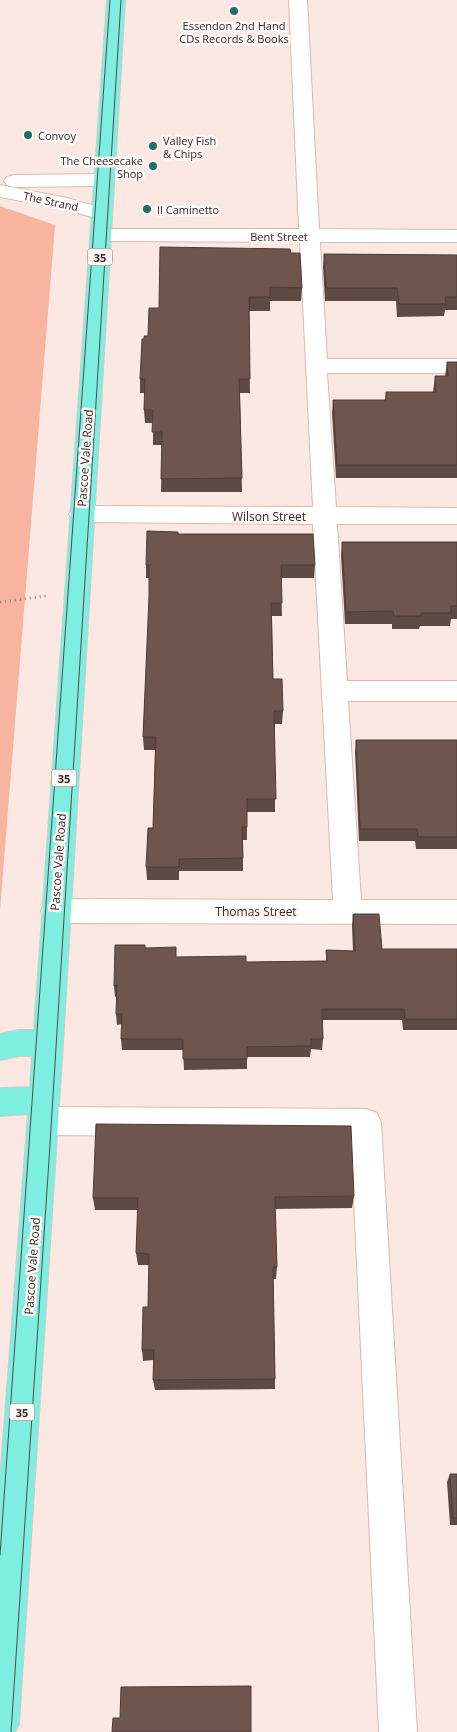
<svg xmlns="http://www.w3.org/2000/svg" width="457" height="1732" viewBox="0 0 457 1732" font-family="'Open Sans',sans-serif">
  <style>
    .green { fill: #f9b49f }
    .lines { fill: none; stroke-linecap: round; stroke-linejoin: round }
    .minor-casing { stroke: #d7bab1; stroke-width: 2 }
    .major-casing { stroke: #cecccb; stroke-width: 2 }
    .path { stroke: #948581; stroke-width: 3; stroke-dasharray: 1 4; stroke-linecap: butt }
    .minor { fill: #fff; fill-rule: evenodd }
    .major { fill: #7deee0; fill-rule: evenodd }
    .tram { stroke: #564946; stroke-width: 1 }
    .wall { fill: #5f4943 }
    .building { fill: #6e554e; stroke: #4d3c37 }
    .poi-dot { fill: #256c62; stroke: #fff9f7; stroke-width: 2 }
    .labels { text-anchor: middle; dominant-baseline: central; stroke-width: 5; stroke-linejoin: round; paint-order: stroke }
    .far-poi-label { font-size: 11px; fill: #342926; stroke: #fff9f7; text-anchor: start }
    .far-street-label { font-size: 11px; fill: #342926; stroke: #fff9f7 }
    .shield { fill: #fff9f7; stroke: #716765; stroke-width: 1 }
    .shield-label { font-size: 11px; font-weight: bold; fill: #342926 }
    .street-label { font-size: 12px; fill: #342926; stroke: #fff9f7 }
  </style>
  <rect width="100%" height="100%" fill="#fbe8e3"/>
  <!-- green -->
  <path class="green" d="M0,206L55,225L0,910Z"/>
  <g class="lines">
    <!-- minor casing -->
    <g class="minor-casing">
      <path id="minor" d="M289,0H307L319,229L457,230V242H320L327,359H457V373H327L336,507L457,508V524H337L347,681H457V701H348L361,900H457V924L55,923L45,919L41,911L45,903L55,899L333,900L313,524L81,522L73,520L69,514L73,508L81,506L313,507L300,242L101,241L94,239L91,235L94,231L101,229H299Z
        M104,174L111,176L114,180L111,184L104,186L14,187L7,185L4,181L7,177L14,175Z
        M0,185L67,198L109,210L112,214L109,218L102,220L64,209L0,197Z
        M42,1107L366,1109L377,1113L381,1123L417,1732H379L351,1137L42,1135L31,1131L27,1121L31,1111Z"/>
    </g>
    <!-- major casing -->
    <g class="major-casing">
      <path id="major" d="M107,0H125L63,1043L19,1724L15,1732H0V1480L28,1114L0,1116V1088L30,1087L32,1056H19L0,1060V1034L19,1030H34Z"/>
    </g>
    <!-- path -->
    <path class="path" d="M0,602L46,596"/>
    <!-- minor -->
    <use href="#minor" class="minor"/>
    <!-- major -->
    <use href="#major" class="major"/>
    <!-- tram -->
    <path class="tram" d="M0,1555L110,0
      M11,1732L49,1160L121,0"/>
  </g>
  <!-- wall -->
  <path class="wall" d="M291,253L302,288L301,301H270V311H249L250,393H240L242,492H161L162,445H153V423H145L144,410L145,393H140V379L144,339L148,336L159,308Z
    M324,254L457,255V310H445L444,316L397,317L396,301H325L323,267Z
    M447,362H457V478H336L332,413L333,400H385L386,392H433L435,376H445Z
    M178,534L315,565L314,578H281L282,616H272L273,679L283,711L282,724H275V812H247V840H243V871H179V880H147L146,867L153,828L155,750H144L143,737L149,597V578H146V565Z
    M342,542H457V619H451L450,626H420L419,629H392V624H345L341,555Z
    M356,740H457V849H416L415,841H359L355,752Z
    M353,914L382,949H457V1030H403L402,1020H323V1039L322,1050L311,1049L310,1057H247V1069L184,1070L183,1050H122L121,1039L122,1024L117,1025L116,1014L117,996L115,997L114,986L145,948L177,957L246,962L326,961V950L353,951L352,926Z
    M354,1196L352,1208L275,1209L277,1267L276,1279H273L275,1379V1389L155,1390L153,1380L154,1360L143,1361L142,1350L148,1307L149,1265H138L136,1253L138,1210H95L93,1198Z
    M450,1474H457V1525H450L447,1482Z"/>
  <!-- building -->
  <path class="building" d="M160,247L290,249L291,253H300L302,288L270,287V297H249L250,379H239L242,478L161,479L162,432H152L153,410H144L145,379H140L142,339H144V336H148L149,308H159Z
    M324,254L457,255V297H445L446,304H399L397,288H326Z
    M447,362H457V465H337L333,400H386V392H436L435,376H448Z
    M147,531L178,532V534H313L315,565H281L282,603H271L273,679H282L283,711H274L276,799H247V827H242L243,858L179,859V867H146L148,828H153L156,737H143L149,597V565H146Z
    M342,542H457V606H451V613H421V616H394L393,611L346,612Z
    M356,740H457V837H418L417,829H360Z
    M353,914H379L382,949H457V1019H405L404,1009H322L323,1039H311V1046L247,1047V1059H183V1039H121L122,1014H116L117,985L114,986L115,945H145V948L176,947V957L246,956V962L327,961L326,950L355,951Z
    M96,1124L351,1126L354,1196L275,1197L277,1267H273L275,1379L153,1380L154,1350H142L143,1307H148L149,1254L136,1253L138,1198H93Z
    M450,1474H457V1518H453Z
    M251,1686V1732H112L113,1718H120L121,1687Z"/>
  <!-- markers -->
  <g class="poi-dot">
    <circle cx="234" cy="11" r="5"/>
    <circle cx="28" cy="135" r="5"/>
    <circle cx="153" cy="146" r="5"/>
    <circle cx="153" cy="166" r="5"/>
    <circle cx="147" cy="209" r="5"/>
  </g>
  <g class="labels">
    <!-- far-poi labels -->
    <g class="far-poi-label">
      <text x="234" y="25" text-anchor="middle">Essendon 2nd Hand<tspan x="234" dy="13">CDs Records &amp; Books</tspan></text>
      <text x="38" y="135">Convoy</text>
      <text x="163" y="140">Valley Fish<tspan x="163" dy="13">&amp; Chips</tspan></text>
      <text x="143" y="160" text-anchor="end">The Cheesecake<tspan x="143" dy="13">Shop</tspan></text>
      <text x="157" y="209">Il Caminetto</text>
    </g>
    <!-- far-street labels -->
    <g class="far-street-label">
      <text transform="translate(51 201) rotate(12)">The Strand</text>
      <text x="279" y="236">Bent Street</text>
    </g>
    <!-- shield labels -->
    <g class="shield">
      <rect x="87.5" y="248.5" width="25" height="17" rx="4"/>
      <rect x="51.5" y="769.5" width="25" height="17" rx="4"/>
      <rect x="9.5" y="1403.5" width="25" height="17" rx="4"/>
    </g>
    <g class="shield-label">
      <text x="100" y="257">35</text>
      <text x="64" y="778">35</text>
      <text x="22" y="1412">35</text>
    </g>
    <!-- street labels -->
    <g class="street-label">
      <text transform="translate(85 458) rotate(-86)">Pascoe Vale Road</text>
      <text x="269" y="516">Wilson Street</text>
      <text transform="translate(58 862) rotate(-86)">Pascoe Vale Road</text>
      <text x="256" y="911">Thomas Street</text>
      <text transform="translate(32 1266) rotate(-86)">Pascoe Vale Road</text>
    </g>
  </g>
</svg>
